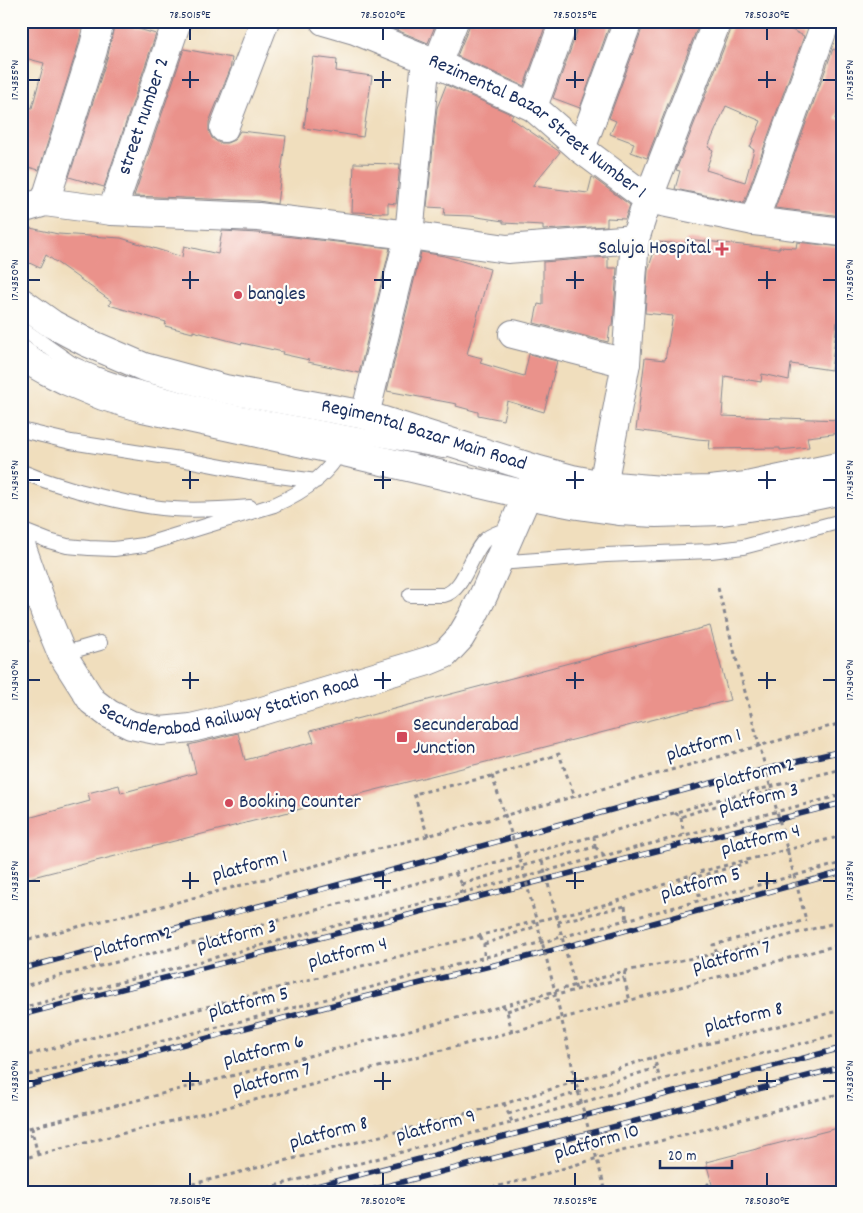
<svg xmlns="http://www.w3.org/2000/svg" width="863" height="1213" viewBox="0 0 863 1213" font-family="Dekko,sans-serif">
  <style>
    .building { fill: #ea928b; fill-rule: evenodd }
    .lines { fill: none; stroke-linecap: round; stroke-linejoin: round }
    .lane-casing { stroke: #86868e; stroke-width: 16 }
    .street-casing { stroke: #86868e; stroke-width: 30 }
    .secondary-casing { stroke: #86868e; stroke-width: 30 }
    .path { stroke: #86868e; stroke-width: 3; stroke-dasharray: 4 4; stroke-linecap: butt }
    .lane { stroke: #fff; stroke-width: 14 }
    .street { stroke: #fff; stroke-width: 28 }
    .secondary { stroke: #fff; stroke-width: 28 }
    .rail-casing { stroke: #1b2f5e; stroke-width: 5.5 }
    .rail { stroke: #fdfcf7; stroke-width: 4; stroke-dasharray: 11; stroke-linecap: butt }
    .path-bridge { stroke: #86868e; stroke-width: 3; stroke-dasharray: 4 4; stroke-linecap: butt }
    .ticks { fill: none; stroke: #1b2f5e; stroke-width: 2 }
    .poi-dot { fill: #d1495b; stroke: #fdfcf7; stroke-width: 2 }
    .labels { text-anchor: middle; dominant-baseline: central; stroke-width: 4.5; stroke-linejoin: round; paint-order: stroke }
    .street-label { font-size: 20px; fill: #1b2f5e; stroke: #fdfcf7 }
    .poi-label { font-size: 20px; fill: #1b2f5e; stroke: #fdfcf7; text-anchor: start }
    .neatline { fill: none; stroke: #1b2f5e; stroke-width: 2 }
    .ticks-label { font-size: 12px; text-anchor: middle; fill: #1b2f5e }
  </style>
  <rect width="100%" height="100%" fill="#fdfcf7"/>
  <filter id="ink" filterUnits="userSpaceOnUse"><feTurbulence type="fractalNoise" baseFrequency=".02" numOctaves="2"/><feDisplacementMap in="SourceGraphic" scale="10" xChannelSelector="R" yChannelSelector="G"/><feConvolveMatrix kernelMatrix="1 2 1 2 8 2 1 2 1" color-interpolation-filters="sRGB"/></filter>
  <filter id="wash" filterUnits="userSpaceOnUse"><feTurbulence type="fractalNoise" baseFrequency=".0096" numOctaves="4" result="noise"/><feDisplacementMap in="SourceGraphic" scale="20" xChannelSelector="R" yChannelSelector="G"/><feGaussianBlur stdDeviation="1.12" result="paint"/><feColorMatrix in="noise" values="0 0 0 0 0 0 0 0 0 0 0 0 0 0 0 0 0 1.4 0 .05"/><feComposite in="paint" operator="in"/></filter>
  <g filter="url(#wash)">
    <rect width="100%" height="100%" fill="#f0debd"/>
    <g id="blocks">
      <!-- building -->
      <path class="building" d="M21,21H84L78,46L39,170L21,165V106L32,108L44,63L21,57Z
        M115,21H137L135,28L156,34L104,187L69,177L108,55Z
        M375,21H437L428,43Z
        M469,21H547L524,86L457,56L469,27Z
        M579,21H611L580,108L553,98L579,26Z
        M643,21H700L647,158L631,152L634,143L610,134L616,121L609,118L643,26Z
        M732,21H773L804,36L744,203L675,189L680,171L676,170L732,27ZM726,106L761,121L750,147L754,150L745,182L706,170L713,150L708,147Z
        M184,49L232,58L230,70L209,122V131L212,138L219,143H227L234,140L240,131L286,136L277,204L259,201L134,196Z
        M833,49L842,53V99L835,119L842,120V216L775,208Z
        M313,57L337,60L336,71L372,76L363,137L304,128Z
        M446,85L513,115L511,118L560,152L532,186L588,193L592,177L630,205L625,219L607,218V226L543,230V225L503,223V221L471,216L444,215L445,208L427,207L437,108Z
        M354,163L400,164L396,204L388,203V213L352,212Z
        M21,226L58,234L121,238L182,257L184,246L218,254L222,231L257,233L390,248L359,373L308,362L309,360L282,354L283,352L242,343V344L193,331V333L165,326L166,322L109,305L111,301L46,255L40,268L21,259Z
        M686,239L779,249V247L796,248L797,242L842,247V315L838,314L831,370L791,364L789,380L762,374L761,382L725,376L722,416L842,420V433L807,437L809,447L780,450V448L709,449L710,440L697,439L636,430L645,358L665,360L673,316L645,313L648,270L657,242L686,244Z
        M421,252L444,256L490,269L467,354L482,358L480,363L524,376L529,354L557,361L544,412L507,401L503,420L478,415V412L456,406L457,404L387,391Z
        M608,257V268H617L613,326H610L608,342L534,323L538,304L543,305V262Z
        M710,626L730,700L21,880V820L90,801L88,793L119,785L121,793L196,773L189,745L238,733L245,760L314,742L310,731Z
        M842,1127V1192H714L706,1162Z"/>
    </g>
  </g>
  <g filter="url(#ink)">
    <use href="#blocks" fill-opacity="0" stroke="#86868e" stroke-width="1"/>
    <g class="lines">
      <!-- lane casing -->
      <g class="lane-casing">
        <path id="lane" d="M21,328L71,363L96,374L128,385L225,410L443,451
          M21,430L71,442L192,461L249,472L316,481
          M21,471C40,480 59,485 79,491C110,499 142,507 173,509C199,511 225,509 250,507
          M21,530L49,541L67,546L89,548L114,549L144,545L274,505C302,493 328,476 342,448
          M497,563L606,555L711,551L743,547L842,521
          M410,595H444C465,590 470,553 486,539C493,533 503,531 512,528
          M62,654L100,643"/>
      </g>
      <!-- street casing -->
      <g class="street-casing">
        <g id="street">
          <path id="s1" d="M324,21L355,30L426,59L533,107L581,149L648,199L754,221L842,232"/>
          <path d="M437,64L454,21"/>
          <path d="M533,107L564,21"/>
          <path d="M224,128L265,21"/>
          <path d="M581,149L628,21"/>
          <path d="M45,202L93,50L100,21"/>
          <path d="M21,209L45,202L112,211L258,217L409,235L507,249L635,239"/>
          <path id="s2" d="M112,211L177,21"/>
          <path d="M754,221L826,21"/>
          <path d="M513,334L626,363"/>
          <path d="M365,415L409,235L426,59"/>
          <path d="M603,485L626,363L635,239L648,199L717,21"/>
        </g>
      </g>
      <!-- secondary casing -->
      <g class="secondary-casing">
        <g id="secondary">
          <path id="s3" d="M21,302L52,324L86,342L144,367L225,389L365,415L539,470L572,479L603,485L673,491L710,490L747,486L842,466"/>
          <path d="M21,354L31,362L45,370L67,381L103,396L143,408L340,451L527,495L578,505L619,511L656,513L722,511L794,500L842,490"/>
          <path id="s4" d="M21,545L47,618L62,654L92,701L109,714L131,725L161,731L191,728L259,712L428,661L445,654L460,638L473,616L484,594L535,477"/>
        </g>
      </g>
      <!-- path -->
      <path class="path" d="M718,588L736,658
        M21,649L29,640
        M675,813L681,817L698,811L771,791
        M681,817L684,835
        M428,836L414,794L492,776L559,754L575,797
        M594,836L595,847
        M595,847L604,855
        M455,873L462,884
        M690,877H696L747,863
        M696,877L700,901
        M462,884L522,866L595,847
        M460,894L462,884
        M625,906L627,921
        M558,922L625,906
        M480,936L484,944V958
        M21,941L174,903L529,809L842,723
        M484,944L537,926
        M717,953L713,945L806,920
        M625,971L624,978L630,1001
        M21,987L55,977L195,943L353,900L610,832L717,800L842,769
        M503,1006L507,1011L512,1032
        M21,1008C295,937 568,864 842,795
        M842,1010L654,1057L660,1080L842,1033
        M507,1011L556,995L624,978
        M21,1057L292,984L532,922L612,903L699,872L842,836
        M21,1077L285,1010L842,863
        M504,1103L512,1122
        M508,1114L656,1068
        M32,1127L33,1135L38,1155
        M21,1130L503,1006L625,971L730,951L842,921
        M21,1137L33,1135
        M21,1159L228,1107L842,944
        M161,1192L304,1156L510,1102L654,1057
        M252,1192L507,1124L660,1080
        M476,1192L538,1176L618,1152L842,1093
        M701,1192L711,1181"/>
      <!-- lane -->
      <use href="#lane" class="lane"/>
      <!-- street -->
      <use href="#street" class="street"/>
      <!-- secondary -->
      <use href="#secondary" class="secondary"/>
      <!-- rail casing -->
      <g class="rail-casing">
        <path id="rail" d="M21,969C160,932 299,896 438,858C572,821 706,782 842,751
          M21,1015L842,803
          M21,1087L364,997L535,955L842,872
          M294,1192L842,1048
          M364,1192L842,1067"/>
      </g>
      <!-- rail -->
      <use href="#rail" class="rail"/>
      <!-- path-bridge -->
      <path class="path-bridge" d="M736,658L806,920
        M492,776L522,866L556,995L578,1091L606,1192
        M542,861L576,990"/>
    </g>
  </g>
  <!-- ticks -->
  <path class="ticks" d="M190,28V40M383,28V40M575,28V40M767,28V40M190,71V88M383,71V88M575,71V88M767,71V88M28,80H40M182,80H199M374,80H391M566,80H584M758,80H776M823,80H836M190,271V289M383,271V289M575,271V289M767,271V289M28,280H40M182,280H199M374,280H391M566,280H584M758,280H776M823,280H836M190,471V489M383,471V489M575,471V489M767,471V489M28,480H40M182,480H199M374,480H391M566,480H584M758,480H776M823,480H836M190,672V689M383,672V689M575,672V689M767,672V689M28,680H40M182,680H199M374,680H391M566,680H584M758,680H776M823,680H836M190,872V889M383,872V889M575,872V889M767,872V889M28,881H40M182,881H199M374,881H391M566,881H584M758,881H776M823,881H836M190,1072V1090M383,1072V1090M575,1072V1090M767,1072V1090M28,1081H40M182,1081H199M374,1081H391M566,1081H584M758,1081H776M823,1081H836M190,1173V1186M383,1173V1186M575,1173V1186M767,1173V1186"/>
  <!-- markers -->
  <g class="poi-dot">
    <path d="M719.5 241.5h5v5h5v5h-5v5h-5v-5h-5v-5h5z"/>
    <circle cx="238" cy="295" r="5"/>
    <rect x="396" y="731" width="12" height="12" rx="2.5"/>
    <circle cx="229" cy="803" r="5"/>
  </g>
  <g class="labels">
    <!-- street labels -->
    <g class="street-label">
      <text stroke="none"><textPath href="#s2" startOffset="100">street number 2</textPath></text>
      <text stroke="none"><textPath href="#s1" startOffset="240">Rezimental Bazar Street Number 1</textPath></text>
      <text stroke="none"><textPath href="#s3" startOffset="428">Regimental Bazar Main Road</textPath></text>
      <text stroke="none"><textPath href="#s4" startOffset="318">Secunderabad Railway Station Road</textPath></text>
      <text transform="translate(704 746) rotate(-16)">platform 1</text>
      <text transform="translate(755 775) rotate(-14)">platform 2</text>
      <text transform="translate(759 800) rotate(-14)">platform 3</text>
      <text transform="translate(761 841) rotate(-14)">platform 4</text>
      <text transform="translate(250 867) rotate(-15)">platform 1</text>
      <text transform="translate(701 885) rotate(-15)">platform 5</text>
      <text transform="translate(237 937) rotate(-15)">platform 3</text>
      <text transform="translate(133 943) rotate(-14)">platform 2</text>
      <text transform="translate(348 954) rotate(-14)">platform 4</text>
      <text transform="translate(732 958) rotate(-15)">platform 7</text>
      <text transform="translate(249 1004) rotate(-14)">platform 5</text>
      <text transform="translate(744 1019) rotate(-14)">platform 8</text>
      <text transform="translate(264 1052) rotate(-14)">platform 6</text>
      <text transform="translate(272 1080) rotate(-15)">platform 7</text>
      <text transform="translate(436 1127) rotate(-15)">platform 9</text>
      <text transform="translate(329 1134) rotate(-15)">platform 8</text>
      <text transform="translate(597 1143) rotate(-16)">platform 10</text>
    </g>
    <!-- poi labels -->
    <g class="poi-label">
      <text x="711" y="249" text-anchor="end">Saluja Hospital</text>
      <text x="248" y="295">bangles</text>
      <text x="413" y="726">Secunderabad<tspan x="413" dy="23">Junction</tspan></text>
      <text x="239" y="803">Booking Counter</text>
    </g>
  </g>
  <!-- margin -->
  <rect width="863" height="1213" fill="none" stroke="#fdfcf7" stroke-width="55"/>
  <!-- scale -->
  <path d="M660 1160v8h72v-8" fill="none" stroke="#1b2f5e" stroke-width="2.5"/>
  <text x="668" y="1160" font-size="15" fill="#1b2f5e" stroke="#fdfcf7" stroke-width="4" paint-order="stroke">20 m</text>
  <rect x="28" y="28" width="808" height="1158" class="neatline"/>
  <g class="ticks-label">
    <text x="190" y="18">78.5015°E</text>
    <text x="383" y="18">78.5020°E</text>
    <text x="575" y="18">78.5025°E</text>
    <text x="767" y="18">78.5030°E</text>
    <text transform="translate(14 80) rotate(-90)" y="4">17.4355°N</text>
    <text transform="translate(849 80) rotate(-90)" y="4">17.4355°N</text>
    <text transform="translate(14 280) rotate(-90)" y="4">17.4350°N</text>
    <text transform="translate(849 280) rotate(-90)" y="4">17.4350°N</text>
    <text transform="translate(14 480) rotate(-90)" y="4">17.4345°N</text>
    <text transform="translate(849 480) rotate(-90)" y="4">17.4345°N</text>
    <text transform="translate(14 680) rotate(-90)" y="4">17.4340°N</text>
    <text transform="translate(849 680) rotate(-90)" y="4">17.4340°N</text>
    <text transform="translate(14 881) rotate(-90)" y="4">17.4335°N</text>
    <text transform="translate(849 881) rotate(-90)" y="4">17.4335°N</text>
    <text transform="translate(14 1081) rotate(-90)" y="4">17.4330°N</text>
    <text transform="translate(849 1081) rotate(-90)" y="4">17.4330°N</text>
    <text x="190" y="1204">78.5015°E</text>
    <text x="383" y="1204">78.5020°E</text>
    <text x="575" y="1204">78.5025°E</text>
    <text x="767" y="1204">78.5030°E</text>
  </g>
</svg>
